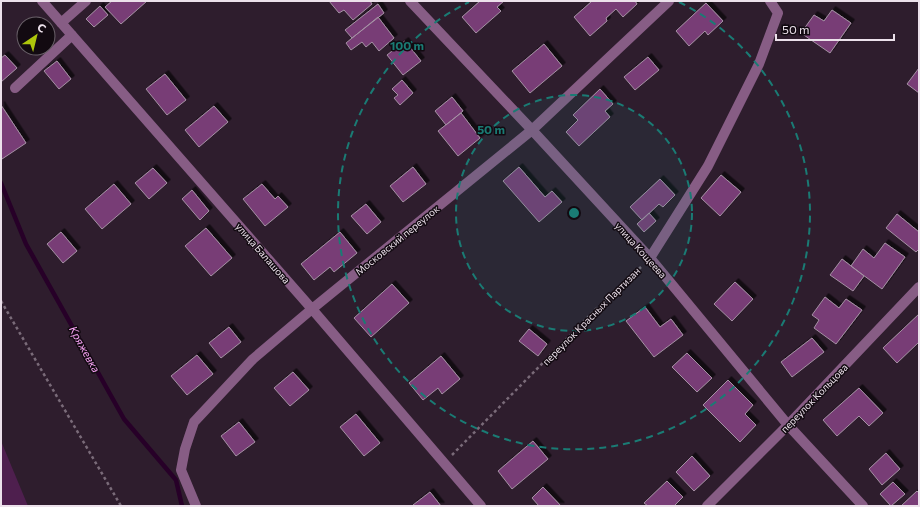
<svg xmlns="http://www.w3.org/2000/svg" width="920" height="507" viewBox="0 0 920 507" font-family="Commissioner,sans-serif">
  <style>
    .green { fill: #4e1f4e }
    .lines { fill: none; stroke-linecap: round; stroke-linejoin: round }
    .stream { stroke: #270028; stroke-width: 4.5 }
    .building { fill: #783c76; stroke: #a591a4; filter: url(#shadow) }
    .path { stroke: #7a6b79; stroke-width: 2.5; stroke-dasharray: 3 3; stroke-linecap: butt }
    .minor { stroke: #875d85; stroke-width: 10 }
    .ring { fill: none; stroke: #1a7b74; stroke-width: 2; stroke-dasharray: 7 5 }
    .labels { text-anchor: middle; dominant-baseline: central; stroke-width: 3; stroke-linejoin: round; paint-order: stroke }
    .street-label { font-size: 10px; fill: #ece1eb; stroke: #120a11 }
    .water-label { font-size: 11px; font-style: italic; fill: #f7a2f4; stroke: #120a11 }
    .centre { fill: #1a7b74; stroke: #120a11; stroke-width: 2 }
    .ring-label { font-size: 12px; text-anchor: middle; font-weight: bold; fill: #1a7b74; stroke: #120a11; stroke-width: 3; stroke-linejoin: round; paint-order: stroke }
  </style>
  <defs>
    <filter id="shadow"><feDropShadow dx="3.5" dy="-3.5" stdDeviation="0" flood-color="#0009"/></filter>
  </defs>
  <rect width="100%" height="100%" fill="#2e1d2d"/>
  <!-- green -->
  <path class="green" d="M1,441L28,506H1Z"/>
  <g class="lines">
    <!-- stream -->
    <path class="stream" d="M1,183L26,244L124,419L176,480L182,506"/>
  </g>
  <!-- building -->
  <path class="building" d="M112,1H147L121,24L105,7Z
    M329,1H370L372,4L353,20L344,10L339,13Z
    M480,1H504L497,7L501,11L476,33L462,17Z
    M590,1H635L637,4L623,17L616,9L606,18L607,21L590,36L574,17L591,2Z
    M706,3L723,21L708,35L705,31L689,46L676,31Z
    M378,4L384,13L352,38L345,30Z
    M100,6L108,15L94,27L86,19Z
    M832,10L851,23L830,53L801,33L814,15L824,21Z
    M378,17L394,38L379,51L372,42L366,47L362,42L351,50L346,43Z
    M405,41L421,61L403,75L387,55Z
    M544,44L562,66L530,93L512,71Z
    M5,55L17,68L1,82V58Z
    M648,57L659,70L635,90L624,77Z
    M57,61L71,79L59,89L44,71Z
    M919,68V93L907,84Z
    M165,74L186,100L167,115L146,89Z
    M402,80L413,93L400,105L394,98L398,95L392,89Z
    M600,89L613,104L605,111L610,117L579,146L566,132L578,120L573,115Z
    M452,97L463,111L446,125L435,111Z
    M1,105L26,143L2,159L1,157Z
    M214,106L228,122L199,147L185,130Z
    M461,113L480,138L458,156L438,131Z
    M413,167L426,184L403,202L390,186Z
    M519,167L545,197L552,191L562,202L539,222L503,181Z
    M153,168L167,183L149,199L135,183Z
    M721,175L741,192L720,216L701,198Z
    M660,179L675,195L663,207L659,204L642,220L630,207Z
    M114,184L131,204L102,229L85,209Z
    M262,184L275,199L278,196L288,207L265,226L243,199Z
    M192,190L209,211L200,220L182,199Z
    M366,204L381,222L367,234L351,216Z
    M649,213L656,221L644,232L637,224Z
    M897,214L919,232V249L916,252L886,228Z
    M206,228L232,258L211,276L185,246Z
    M61,232L77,251L63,263L47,244Z
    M340,232L357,253L334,272L330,267L314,280L301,264Z
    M885,243L905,257L882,289L851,266L863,249L874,258Z
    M842,259L864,276L853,291L830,275Z
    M735,282L753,299L732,321L714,304Z
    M392,284L409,303L371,337L354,318Z
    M825,297L839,308L846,299L862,310L836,344L814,328L819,320L812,315Z
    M645,307L660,327L671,319L683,335L654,357L626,321Z
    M919,314V342L897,363L883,348Z
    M229,327L241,342L221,358L209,343Z
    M529,329L547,344L538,356L519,341Z
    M812,338L824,352L792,377L781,362Z
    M687,353L712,378L697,392L672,367Z
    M197,355L213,374L187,395L171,376Z
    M441,356L460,379L442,394L438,388L423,400L409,383Z
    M293,372L309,390L290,406L274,388Z
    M728,380L753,405L745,414L756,425L740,442L703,405Z
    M859,388L883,413L869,426L859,416L837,436L823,420Z
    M356,414L380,443L364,456L340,427Z
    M239,422L255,442L236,456L221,436Z
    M533,441L548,459L512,489L498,471Z
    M886,453L900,469L882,485L869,469Z
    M692,456L710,476L694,491L676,472Z
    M667,481L683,497L674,506H648L644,503Z
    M893,482L905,494L891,506L880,494Z
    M543,487L561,506H539L532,498Z
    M917,491L919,493V506H901Z
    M430,492L441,506H413V505Z"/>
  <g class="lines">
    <!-- path -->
    <path class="path" d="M1,301L121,506
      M452,455L596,309L641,267"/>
    <!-- minor -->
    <path class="minor" d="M42,1L312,309L481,506
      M410,1L532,130L650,258L788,425L863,506
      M61,23L86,1
      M15,88L72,35
      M650,258L708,166L759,64L778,13L770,1
      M196,506L181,470L185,449L194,422L253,359L312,309L532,130L669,1
      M707,506L788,425L919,287"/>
  </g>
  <!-- distance rings -->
  <circle cx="574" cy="213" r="118" fill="#1a7b74" fill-opacity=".12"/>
  <g class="ring">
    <circle cx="574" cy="213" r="118"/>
    <path d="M679 2A236 236 0 1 1 469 2"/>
  </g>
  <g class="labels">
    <!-- street labels -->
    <g class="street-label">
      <text transform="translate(397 240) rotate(-39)">Московский переулок</text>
      <text transform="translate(641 250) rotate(48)">улица Кощеева</text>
      <text transform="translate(263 253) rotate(49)">улица Балашова</text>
      <text transform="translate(591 316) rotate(-45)">переулок Красных Партизан</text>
      <text transform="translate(814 398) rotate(-46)">переулок Кольцова</text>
    </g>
    <!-- water labels -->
    <g class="water-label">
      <text transform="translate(85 349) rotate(61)">Кряжевка</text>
    </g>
  </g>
  <circle cx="574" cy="213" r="6" class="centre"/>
  <g class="ring-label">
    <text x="407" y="50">100 m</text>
    <text x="491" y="134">50 m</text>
  </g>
  <!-- border -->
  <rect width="920" height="507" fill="none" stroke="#ece1eb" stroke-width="4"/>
  <!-- north arrow -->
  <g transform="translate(36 36) rotate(35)"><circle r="19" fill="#120a11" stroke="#696068"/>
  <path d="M0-3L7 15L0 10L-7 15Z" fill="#aec60b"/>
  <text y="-6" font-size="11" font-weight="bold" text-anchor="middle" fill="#ece1eb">С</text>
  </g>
  <!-- scale -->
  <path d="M776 34v6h118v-6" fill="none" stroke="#ece1eb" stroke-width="2"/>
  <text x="782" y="34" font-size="12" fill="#ece1eb" stroke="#120a11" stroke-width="3" paint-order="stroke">50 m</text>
</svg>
